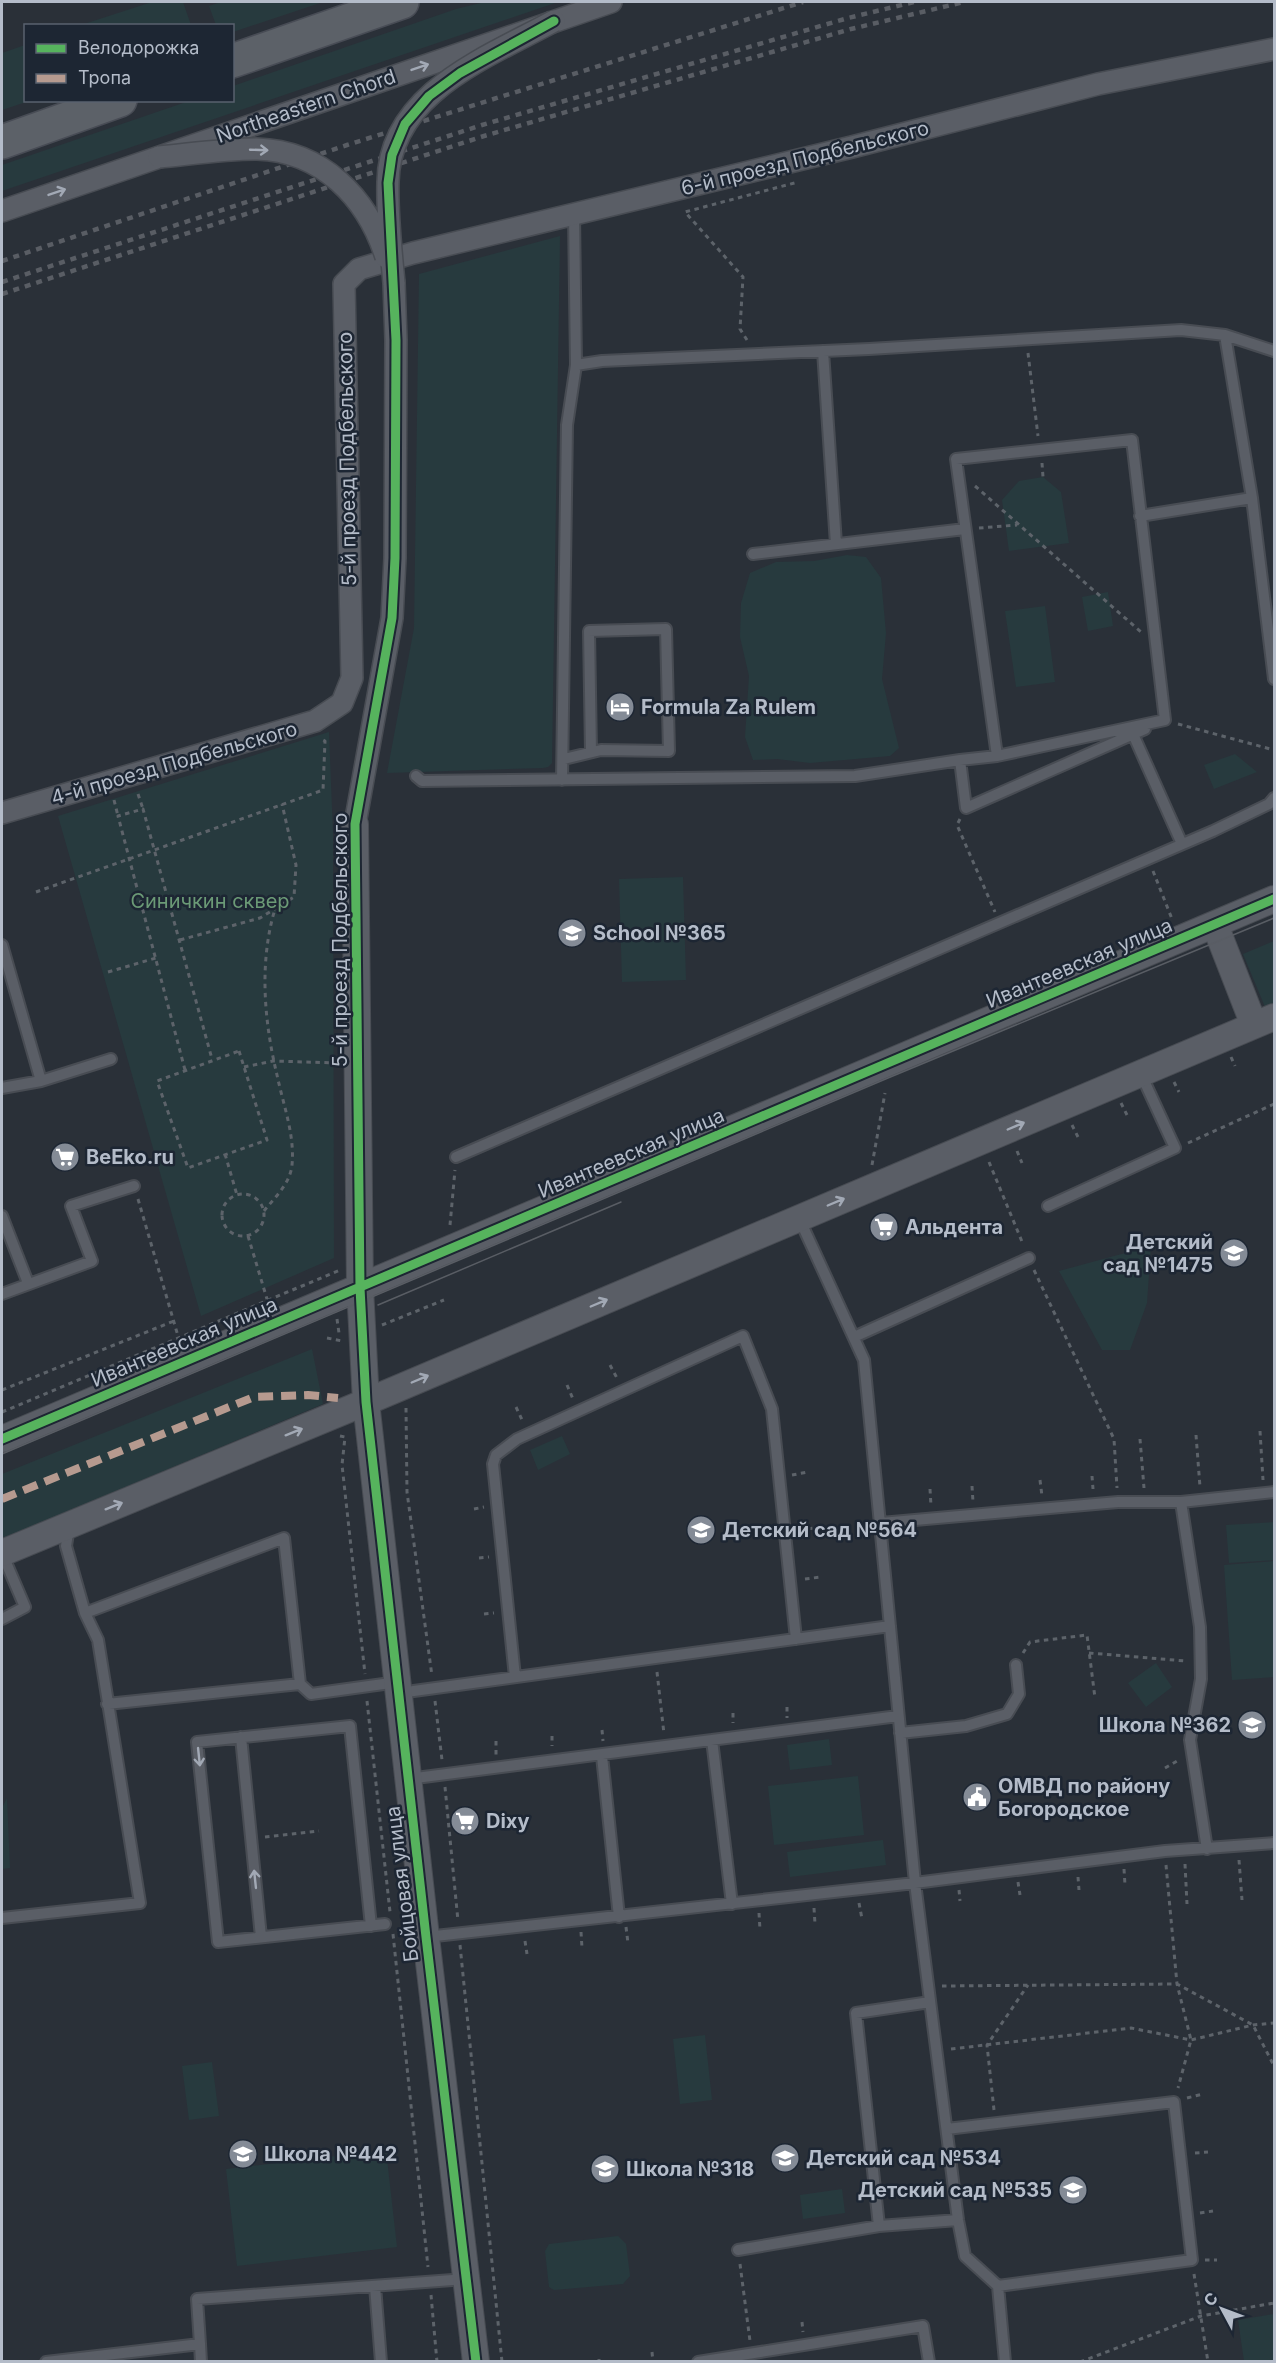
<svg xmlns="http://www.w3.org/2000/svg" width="1276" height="2363" viewBox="0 0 1276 2363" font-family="Inter,sans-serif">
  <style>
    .green { fill: #273a3e }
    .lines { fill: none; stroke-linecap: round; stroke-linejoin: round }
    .service-casing { stroke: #484c53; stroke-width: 14 }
    .minor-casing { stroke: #484c53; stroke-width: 24 }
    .tertiary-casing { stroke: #484c53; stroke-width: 28 }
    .primary-casing { stroke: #484c55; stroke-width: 36 }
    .path { stroke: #5d636a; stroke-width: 3; stroke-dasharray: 4.5 4.5; stroke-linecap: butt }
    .service { stroke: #5a5e66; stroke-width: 10 }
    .minor { stroke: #5a5e66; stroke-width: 21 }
    .tertiary { stroke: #5a5e66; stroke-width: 26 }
    .primary { stroke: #5c6168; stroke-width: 33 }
    .tram { stroke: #595d64; stroke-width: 1.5 }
    .rail { stroke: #595d64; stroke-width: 4.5; stroke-dasharray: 6 6; stroke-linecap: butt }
    .minor-bridge-casing { stroke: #484c53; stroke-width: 24; stroke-linecap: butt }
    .minor-bridge { stroke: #5a5e66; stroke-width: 21 }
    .quiet { stroke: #b69a8f; stroke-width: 8; stroke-dasharray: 15 8; stroke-linecap: butt }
    .cycleway-casing { stroke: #1d2633; stroke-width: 13 }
    .cycleway { stroke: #56b35d; stroke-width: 9 }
    .oneway { stroke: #a2a9b5 }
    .labels { text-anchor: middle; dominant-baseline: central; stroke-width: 5; stroke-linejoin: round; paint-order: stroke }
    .street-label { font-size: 20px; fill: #b4bcc9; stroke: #1d2633 }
    .poi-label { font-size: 20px; font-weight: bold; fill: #b4bcc9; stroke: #1d2633; text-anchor: start }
    .park-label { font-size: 20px; fill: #6b9a76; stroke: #1d2633 }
  </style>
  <rect width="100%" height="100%" fill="#2a3038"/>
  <!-- green -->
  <path class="green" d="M152,2H183L191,25H81Z
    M221,2H323L233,32L232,26L216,25L209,6Z
    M485,2H558L2,191V165L189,101L232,100L233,86L456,9Z
    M25,45L26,100L29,101L2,110V53Z
    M560,236L552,763L548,767L543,768L387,773L414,628L419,274Z
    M1043,477L1061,492L1069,543L1009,551L1002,500L1019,481Z
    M847,555L866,557L881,578L886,633L882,679L899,748L890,756L810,763L777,759L753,760L745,737L749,676L740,637L741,603L750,573L776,562L814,561Z
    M1108,592L1113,626L1088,631L1082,597Z
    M1045,606L1055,682L1016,687L1005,611Z
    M329,732L333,834L334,1258L201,1316L58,816Z
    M1235,754L1257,772L1214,789L1204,765Z
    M683,877L686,980L622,982L619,879Z
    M1274,941V1003L1265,1007L1243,954Z
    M1151,1246L1147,1303L1130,1350H1102L1059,1271Z
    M312,1349L323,1404L2,1539V1474Z
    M562,1436L570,1454L538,1470L530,1450Z
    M1274,1522V1560L1229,1563L1226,1525Z
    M1274,1561V1677L1232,1680L1224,1565Z
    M1156,1663L1172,1687L1146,1707L1128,1683Z
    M829,1739L832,1765L790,1770L787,1745Z
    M858,1776L864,1835L774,1845L768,1786Z
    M7,1798L10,1868L2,1869V1808Z
    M883,1840L886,1865L790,1877L787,1852Z
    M705,2035L712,2100L680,2104L673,2039Z
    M212,2062L219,2116L189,2120L182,2066Z
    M386,2150L397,2247L237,2266L226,2169Z
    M842,2189L845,2213L803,2219L800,2195Z
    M618,2236L626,2244L630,2276L623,2284L554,2290L549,2287L545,2251L549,2244Z
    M1274,2314V2361H1244L1238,2320Z"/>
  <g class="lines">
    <!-- service casing -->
    <g class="service-casing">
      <path id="service" d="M1225,335L1252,498L1274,679
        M823,351L836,544
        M576,365L602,361L869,349L1181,330L1225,335L1274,351
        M1140,516L1252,498
        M753,554L965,529
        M1133,734L1182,844
        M997,756L956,459L1132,440L1165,720
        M564,759L601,750L669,751L666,629L589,631L591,752
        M960,760L966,808L1145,729
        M416,776L422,781L855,776L960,760L997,756L1165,720
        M562,780L567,425L576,365L574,214
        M2,945L41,1081
        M2,1088L41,1081L111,1059
        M456,1157L1213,831L1269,804L1274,798
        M1048,1206L1175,1148L1141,1074
        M2,1216L28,1283
        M799,1218L864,1360L915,1883L958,2220L965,2256L998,2286L1005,2362
        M2,1294L92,1261L71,1206L134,1186
        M854,1337L1029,1258
        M881,1523L1118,1502H1181
        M85,1613L284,1538L300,1684
        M2,1619L25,1607L2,1553
        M515,1677L493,1464L496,1455L517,1439L743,1336L772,1409L796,1639
        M399,1693L890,1626
        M107,1704L300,1684L311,1694L398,1682
        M900,1733L966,1726L1007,1714L1019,1694L1016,1665
        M241,1737L261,1937
        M712,1740L732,1904
        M602,1756L619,1917
        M408,1779L898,1716
        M1207,1849L1190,1740L1201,1679L1200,1627L1181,1502L1274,1492
        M2,1918L140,1903L98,1640L85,1613L66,1546L69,1527
        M371,1926L350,1726L197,1742L218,1942L385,1924
        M426,1937L915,1883L1165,1851L1274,1843
        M947,2129L1174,2102L1192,2260L998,2286
        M879,2226L856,2013L930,2002
        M738,2250L879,2226L958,2220
        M375,2286L381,2362
        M200,2344L197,2299L466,2279
        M46,2362L200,2344L201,2362
        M698,2362L923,2326L929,2362"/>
    </g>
    <!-- minor casing -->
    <g class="minor-casing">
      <path id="minor" d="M2,211L611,2
        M2,813L315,721L342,703L352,678L344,284L359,269L413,253L852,147L1098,84L1274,49
        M355,824L392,618L395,558L396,340L394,283"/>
    </g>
    <!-- tertiary casing -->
    <g class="tertiary-casing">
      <path id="tertiary" d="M355,824L360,1288L366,1402L426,1937L476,2362
        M1215,925L1254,1025
        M2,1439L1274,899
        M2,1553L366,1402L1274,1017"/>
    </g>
    <!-- primary casing -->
    <g class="primary-casing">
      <path id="primary" d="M232,61L402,2
        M2,142L120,100"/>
    </g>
    <!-- path -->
    <path class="path" d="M747,340L740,329L743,277L685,212L798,182
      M1028,353L1038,436
      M1042,463L1043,477
      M975,486L1141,632
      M979,528L1017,525
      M1178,724L1274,750
      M138,794L143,809
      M114,800L118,816
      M960,819L957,825L995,912
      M1153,871L1172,919
      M36,892L323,790L325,741L323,740
      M180,940L260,918L294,897L296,865L282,804
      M108,972L156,958
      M239,1051L267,1140L188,1168L157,1081Z
      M1231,1057L1235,1066
      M244,1067L273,1061L338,1063
      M185,1070L118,816L143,809L212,1059
      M1174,1082L1179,1092
      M1121,1103L1127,1115
      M1072,1125L1078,1137
      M1188,1143L1274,1104
      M1017,1151L1022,1163
      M225,1154L237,1195
      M989,1162L1023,1244
      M872,1165L885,1093
      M222 1215a21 21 0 1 1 42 0a21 21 0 1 1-42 0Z
      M138,1199L178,1336
      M264,1211C275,1197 290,1184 292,1165C295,1135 283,1104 277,1075C264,1021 259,962 275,909
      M450,1225L455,1170
      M248,1236L267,1299
      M1034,1270L1114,1439L1117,1488
      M337,1319L339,1333
      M382,1325L444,1300
      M327,1338L342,1341
      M610,1365L618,1380
      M567,1385L573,1399
      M2,1390L174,1321
      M516,1407L523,1422
      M406,1408L407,1492L432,1676
      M2,1412L340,1270
      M1260,1431L1263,1480
      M1196,1435L1200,1487
      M340,1436L345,1437L342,1465L365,1674
      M1140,1439L1144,1488
      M792,1475L808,1472
      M1092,1476L1093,1489
      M1040,1480L1042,1496
      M972,1486L973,1502
      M930,1489L931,1506
      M474,1509L484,1507
      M799,1530L815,1528
      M479,1558L489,1557
      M805,1579L821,1577
      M484,1614L494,1613
      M1023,1653L1030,1642L1087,1635L1095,1698
      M1089,1653L1186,1661
      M657,1672L664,1734
      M367,1701L390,1912
      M435,1701L442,1760
      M787,1707V1718
      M733,1713V1723
      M602,1730L603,1741
      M552,1736V1746
      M496,1741V1755
      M1165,1768L1179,1760
      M445,1787L458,1921
      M265,1837L319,1831
      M1239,1860L1242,1900
      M1185,1864L1187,1904
      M1166,1865L1177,1984L1191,2040L1178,2088
      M1124,1869L1125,1885
      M1078,1877L1079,1890
      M1018,1882L1020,1895
      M959,1890L960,1901
      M859,1903L862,1919
      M814,1908L815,1924
      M759,1913L760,1930
      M626,1927L628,1943
      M581,1932L582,1948
      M393,1934L428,2267
      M525,1941L527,1954
      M460,1945L502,2362
      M942,1986L1177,1984L1253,2025L1274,2066
      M951,2049L1131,2028L1191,2040L1253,2025L1274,2023
      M1187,2098L1203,2094
      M994,2110L987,2045L1028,1985
      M1195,2153L1208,2152
      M1200,2213L1213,2211
      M1205,2260H1217
      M740,2264L750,2341
      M1194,2274L1208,2362
      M431,2295L437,2362
      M802,2322L803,2332
      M652,2352L653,2362
      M599,2359V2362
      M1080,2362L1201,2316L1274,2303"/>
    <!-- service -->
    <use href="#service" class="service"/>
    <!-- minor -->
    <use href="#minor" class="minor"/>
    <!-- tertiary -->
    <use href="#tertiary" class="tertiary"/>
    <!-- primary -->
    <use href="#primary" class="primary"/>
    <!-- tram -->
    <path class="tram" d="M378,1305L621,1202
      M2,1454L888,1078L1274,918"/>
    <!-- rail -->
    <path class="rail" d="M2,261L347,145L803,2
      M2,282L482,125L848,18L914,2
      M2,294L484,136L851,29L964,2"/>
    <!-- minor-bridge casing -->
    <g class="minor-bridge-casing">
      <path id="minor-bridge" d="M159,157C191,154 225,149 257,149C322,151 367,197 386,257
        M394,283C391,250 387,216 388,182C389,93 488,57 554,21"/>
    </g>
    <!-- minor-bridge -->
    <use href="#minor-bridge" class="minor-bridge"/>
    <!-- quiet -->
    <path class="quiet" d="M2,1499L254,1397L308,1395L338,1398"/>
    <!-- cycleway casing -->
    <g class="cycleway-casing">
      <path id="cycleway" d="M2,1439L1274,899
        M476,2362L426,1937L366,1402L360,1288L355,824L392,618L395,558L396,340L388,183L392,155L405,124L429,96L460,73L554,21"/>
    </g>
    <!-- cycleway -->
    <use href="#cycleway" class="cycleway"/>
  </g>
  <!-- one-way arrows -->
  <defs><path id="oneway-shaft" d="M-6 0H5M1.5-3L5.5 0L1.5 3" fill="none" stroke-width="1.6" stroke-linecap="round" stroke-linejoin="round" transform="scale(1.5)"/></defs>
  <g class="oneway">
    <use href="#oneway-shaft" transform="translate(420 67) rotate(-19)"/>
    <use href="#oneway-shaft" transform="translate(259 150) rotate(2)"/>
    <use href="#oneway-shaft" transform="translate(57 192) rotate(-19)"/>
    <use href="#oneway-shaft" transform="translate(1016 1126) rotate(-23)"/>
    <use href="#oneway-shaft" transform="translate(836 1202) rotate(-23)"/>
    <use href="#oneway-shaft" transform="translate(599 1303) rotate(-23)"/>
    <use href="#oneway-shaft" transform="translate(420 1379) rotate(-23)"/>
    <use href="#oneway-shaft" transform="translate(294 1432) rotate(-22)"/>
    <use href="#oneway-shaft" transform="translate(114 1506) rotate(-22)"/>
    <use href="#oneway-shaft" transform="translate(199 1757) rotate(84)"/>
    <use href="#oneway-shaft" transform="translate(255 1879) rotate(-96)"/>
  </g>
  <!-- icons -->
  <defs>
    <g id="hotel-disc" transform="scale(1.5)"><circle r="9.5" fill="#848b96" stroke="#1d2633"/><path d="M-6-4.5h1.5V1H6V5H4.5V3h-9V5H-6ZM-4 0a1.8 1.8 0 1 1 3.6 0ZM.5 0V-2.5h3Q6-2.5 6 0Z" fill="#fff"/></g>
    <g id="school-disc" transform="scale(1.5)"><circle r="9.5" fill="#848b96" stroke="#1d2633"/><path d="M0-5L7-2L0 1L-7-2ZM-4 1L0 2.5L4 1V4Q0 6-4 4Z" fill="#fff"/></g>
    <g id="supermarket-disc" transform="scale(1.5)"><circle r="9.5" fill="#848b96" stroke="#1d2633"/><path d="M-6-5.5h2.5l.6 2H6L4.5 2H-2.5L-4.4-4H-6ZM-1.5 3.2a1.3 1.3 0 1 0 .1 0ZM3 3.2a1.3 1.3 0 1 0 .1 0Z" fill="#fff"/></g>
    <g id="civic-disc" transform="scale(1.5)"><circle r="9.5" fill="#848b96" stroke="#1d2633"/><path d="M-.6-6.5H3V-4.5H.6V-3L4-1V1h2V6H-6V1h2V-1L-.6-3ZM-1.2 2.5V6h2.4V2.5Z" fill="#fff"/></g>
  </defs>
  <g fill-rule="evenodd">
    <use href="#hotel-disc" x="620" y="707"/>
    <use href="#school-disc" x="572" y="933"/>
    <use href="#supermarket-disc" x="65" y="1157"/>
    <use href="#supermarket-disc" x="884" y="1227"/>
    <use href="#school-disc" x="1234" y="1253"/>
    <use href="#school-disc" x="701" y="1530"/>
    <use href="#school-disc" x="1252" y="1725"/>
    <use href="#civic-disc" x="977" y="1797"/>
    <use href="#supermarket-disc" x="465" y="1821"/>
    <use href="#school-disc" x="243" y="2154"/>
    <use href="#school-disc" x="785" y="2158"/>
    <use href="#school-disc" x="605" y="2169"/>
    <use href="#school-disc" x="1073" y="2190"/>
  </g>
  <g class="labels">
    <!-- street labels -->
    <g class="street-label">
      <text transform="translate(306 106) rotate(-19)">Northeastern Chord</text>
      <text transform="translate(805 158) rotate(-14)">6-й проезд Подбельского</text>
      <text transform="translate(347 459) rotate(-91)">5-й проезд Подбельского</text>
      <text transform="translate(174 763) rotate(-16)">4-й проезд Подбельского</text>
      <text transform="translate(340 940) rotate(-90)">5-й проезд Подбельского</text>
      <text transform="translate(1079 963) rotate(-23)">Ивантеевская улица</text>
      <text transform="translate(631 1153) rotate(-23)">Ивантеевская улица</text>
      <text transform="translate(184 1342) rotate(-23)">Ивантеевская улица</text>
      <text transform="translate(402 1884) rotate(-97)">Бойцовая улица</text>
    </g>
    <!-- poi labels -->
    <g class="poi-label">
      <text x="641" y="707">Formula Za Rulem</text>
      <text x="593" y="933">School №365</text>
      <text x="86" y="1157">BeEko.ru</text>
      <text x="905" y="1227">Альдента</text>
      <text x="1213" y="1242" text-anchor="end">Детский<tspan x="1213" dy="23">сад №1475</tspan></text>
      <text x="722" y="1530">Детский сад №564</text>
      <text x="1231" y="1725" text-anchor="end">Школа №362</text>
      <text x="998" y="1786">ОМВД по району<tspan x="998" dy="23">Богородское</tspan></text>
      <text x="486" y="1821">Dixy</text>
      <text x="264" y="2154">Школа №442</text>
      <text x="806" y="2158">Детский сад №534</text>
      <text x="626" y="2169">Школа №318</text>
      <text x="1052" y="2190" text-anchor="end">Детский сад №535</text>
    </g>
    <!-- park labels -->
    <g class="park-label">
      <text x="210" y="901">Синичкин сквер</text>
    </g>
  </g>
  <!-- border -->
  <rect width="1276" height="2363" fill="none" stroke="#b4bcc9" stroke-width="6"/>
  <!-- legend -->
  <rect x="24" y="24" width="210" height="78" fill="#1d2633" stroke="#59626f" stroke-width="1.5"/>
  <rect x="36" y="44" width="30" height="9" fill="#56b35d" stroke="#59626f" stroke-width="1.5"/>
  <text x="78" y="54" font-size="18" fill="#b4bcc9">Велодорожка</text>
  <rect x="36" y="74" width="30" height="9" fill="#b69a8f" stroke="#59626f" stroke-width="1.5"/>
  <text x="78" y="84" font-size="18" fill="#b4bcc9">Тропа</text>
  <!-- north arrow -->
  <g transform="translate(1222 2309) rotate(311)" stroke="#1d2633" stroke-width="4.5" paint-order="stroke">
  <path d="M0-4.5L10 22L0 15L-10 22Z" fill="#b4bcc9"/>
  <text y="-9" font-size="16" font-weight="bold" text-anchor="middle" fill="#b4bcc9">С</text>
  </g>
</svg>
